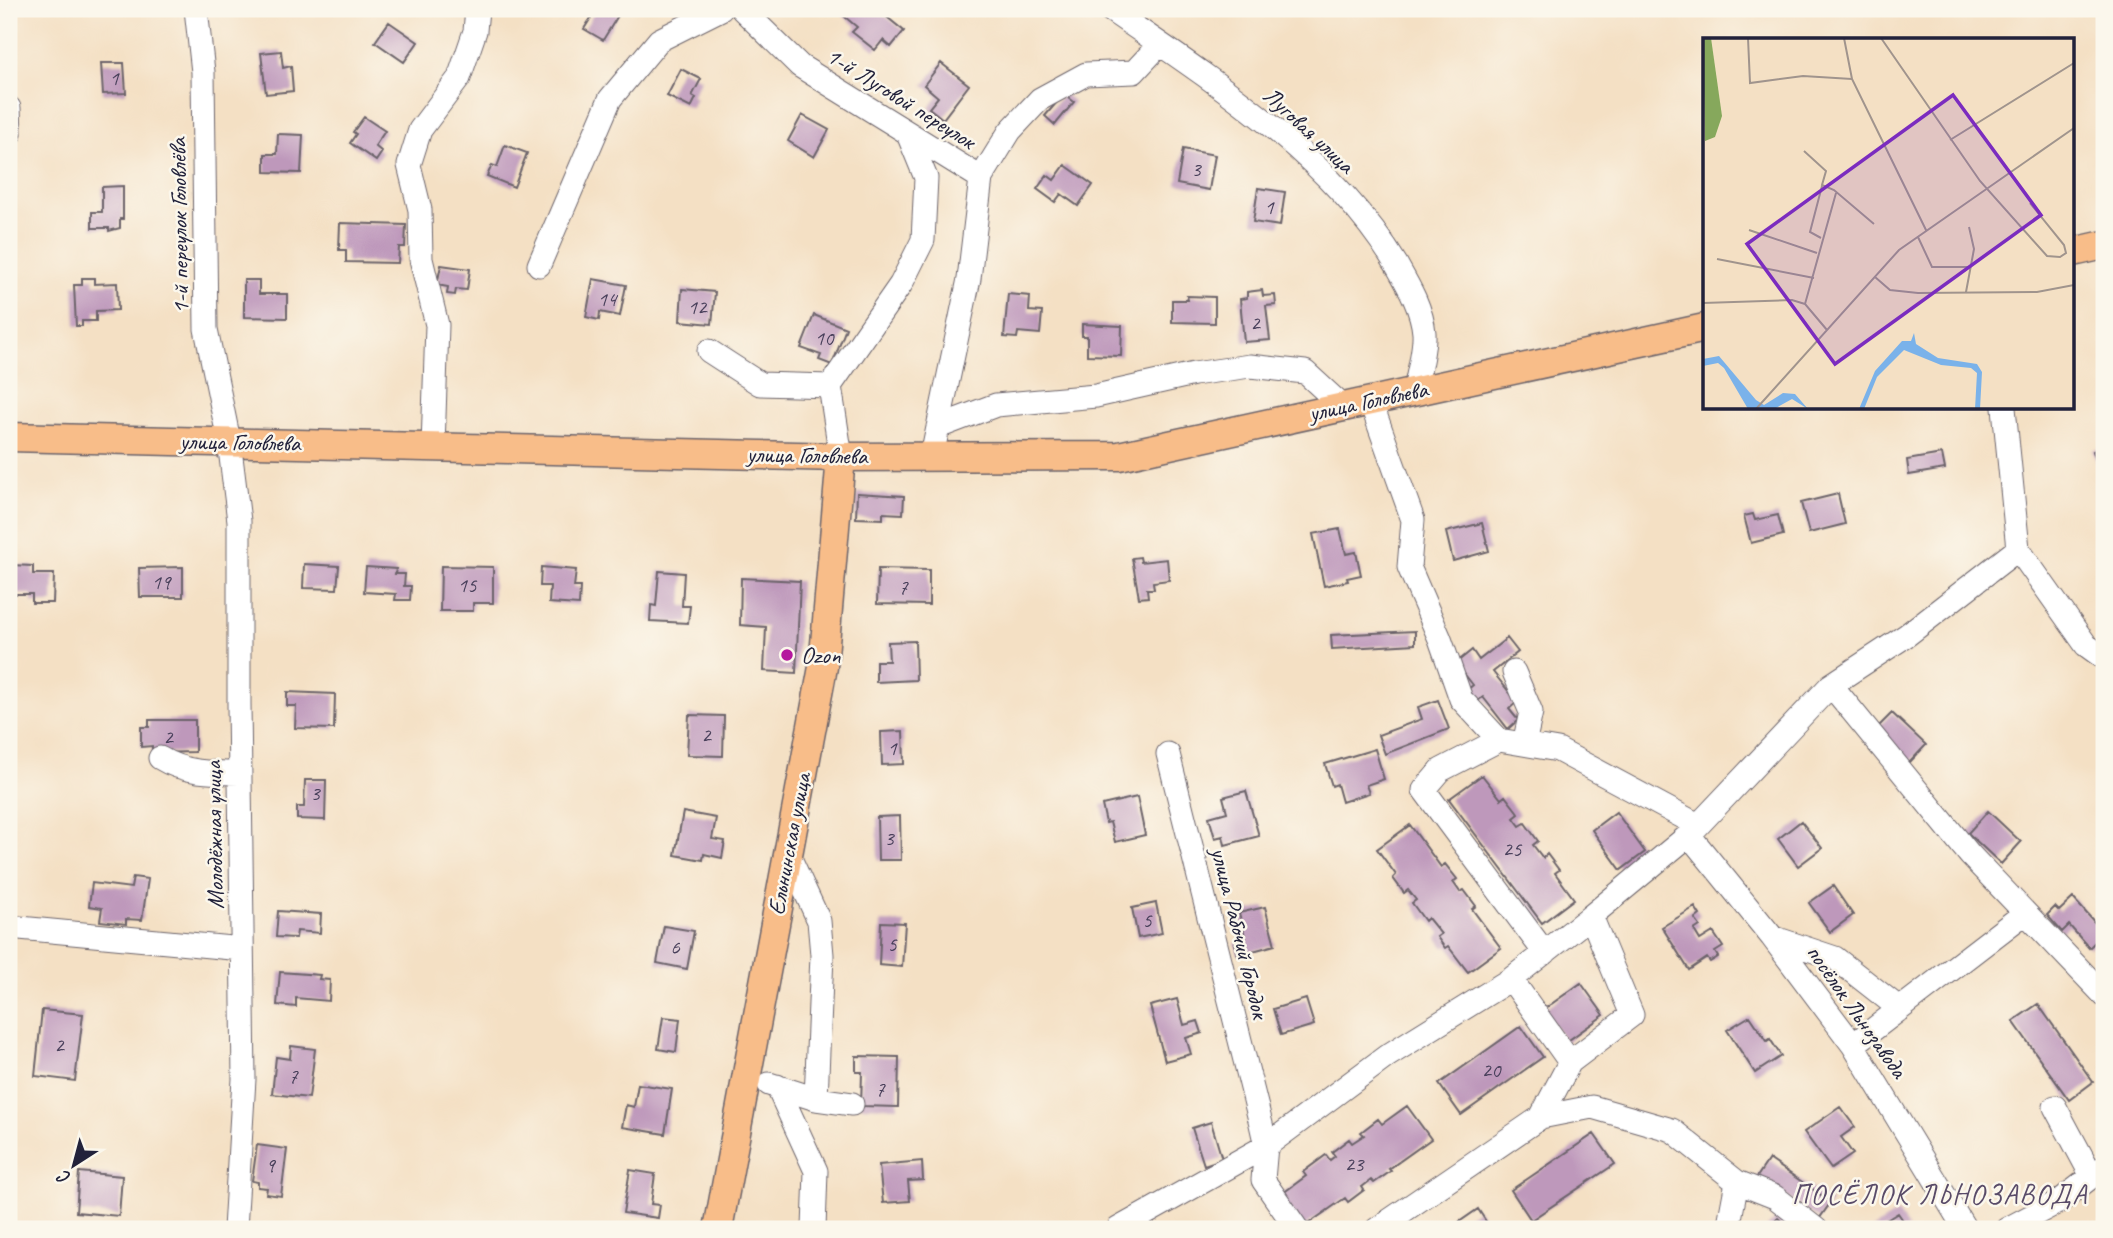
<svg xmlns="http://www.w3.org/2000/svg" width="2113" height="1238" viewBox="0 0 2113 1238" font-family="Caveat,sans-serif">
  <style>
    .building { fill: #be98bb }
    .lines { fill: none; stroke-linecap: round; stroke-linejoin: round }
    .minor-casing { stroke: #6c646b; stroke-width: 25 }
    .major-casing { stroke: #6c646b; stroke-width: 31 }
    .minor { stroke: #fff; stroke-width: 23 }
    .major { stroke: #f8bd89; stroke-width: 28 }
    .poi-dot { fill: #b5179e; stroke: #fbf7ec; stroke-width: 2.5 }
    .labels { text-anchor: middle; dominant-baseline: central; stroke-width: 5; stroke-linejoin: round; paint-order: stroke }
    .number-label { font-size: 21px; fill: #49405b }
    .street-label { font-size: 24px; fill: #22223b; stroke: #fbf7ec }
    .poi-label { font-size: 24px; fill: #22223b; stroke: #fbf7ec; text-anchor: start }
    .quarter-label { font-size: 28px; letter-spacing: 2px; fill: #594b68; stroke: #fbf7ec }
    .inset-road { fill: none; stroke: #a0948d; stroke-width: 2 }
    .view { fill: #7b2cbf; fill-opacity: 0.15; stroke: #7b2cbf; stroke-width: 3.5 }
    .inset-edge { fill: none; stroke: #22223b; stroke-width: 3.5 }
  </style>
  <rect width="100%" height="100%" fill="#fbf7ec"/>
  <filter id="ink" filterUnits="userSpaceOnUse"><feTurbulence type="fractalNoise" baseFrequency=".0143" numOctaves="2"/><feDisplacementMap in="SourceGraphic" scale="14" xChannelSelector="R" yChannelSelector="G"/><feConvolveMatrix kernelMatrix="1 2 1 2 8 2 1 2 1" color-interpolation-filters="sRGB"/></filter>
  <filter id="wash" filterUnits="userSpaceOnUse"><feTurbulence type="fractalNoise" baseFrequency=".00686" numOctaves="4" result="noise"/><feDisplacementMap in="SourceGraphic" scale="28" xChannelSelector="R" yChannelSelector="G"/><feGaussianBlur stdDeviation="1.57" result="paint"/><feColorMatrix in="noise" values="0 0 0 0 0 0 0 0 0 0 0 0 0 0 0 0 0 1.4 0 .05"/><feComposite in="paint" operator="in"/></filter>
  <g filter="url(#wash)">
    <rect width="100%" height="100%" fill="#f4e0c4"/>
    <g id="blocks">
      <!-- building -->
      <path class="building" d="M586,9H622L603,40L584,29L594,13Z
        M842,9H877L904,31L891,47L883,40L875,50L852,32L857,27L839,12Z
        M389,22L418,42L404,62L375,42Z
        M281,51L283,68L291,66L293,91L266,94L261,53Z
        M101,63H124L126,93L103,94Z
        M941,63L969,85L943,119L929,108L938,97L924,85Z
        M681,69L701,79L692,96L696,98L691,108L667,96Z
        M1064,94L1074,102L1055,125L1045,116Z
        M802,115L829,130L814,157L788,141Z
        M364,117L385,131L375,146L382,152L376,161L350,143L356,134L353,132Z
        M278,134L303,135L301,173L265,172V154H277Z
        M505,145L527,153L514,187L487,176L492,165L497,167Z
        M1183,149L1215,155L1209,190L1177,184Z
        M1065,165L1093,185L1078,206L1061,194L1055,202L1037,189L1047,175L1054,180Z
        M123,186V219H120V228L109,231V228H92V212H102V187Z
        M1258,188L1285,192L1280,226L1253,222Z
        M340,223L406,225L405,247H399L398,263L346,262V250H339Z
        M441,265L470,269L467,290L456,289L455,295L447,294L448,287L437,285Z
        M82,278H94V284L117,283L118,310L96,311V321H82V326H76L74,285H82Z
        M9,279H12L16,317L9,318Z
        M593,279L626,285L620,316L600,312L599,320L586,317Z
        M244,280H259V294H287V318L244,317Z
        M682,289L715,292L712,324L680,321Z
        M1262,290L1263,296L1275,295L1276,305L1266,306L1270,340L1244,342L1240,299L1247,298V292Z
        M1008,294L1030,296L1029,311L1042,312L1040,334L1018,332L1017,338L1004,337Z
        M1187,296L1215,297V323L1172,322V300H1188Z
        M814,315L846,328L832,365L819,360L821,355L801,348Z
        M1082,324L1122,326L1121,356L1087,355V336H1082Z
        M2104,447V483L2093,451Z
        M1942,454L1945,469L1909,475L1907,460Z
        M857,493L904,496L903,514L883,513V519L856,518Z
        M1838,494L1845,524L1809,533L1801,503Z
        M1753,514L1755,520L1778,515L1783,535L1751,543L1744,516Z
        M1482,523L1489,551L1453,561L1446,532Z
        M1340,529L1346,554L1356,552L1361,575L1347,578L1348,581L1324,586L1313,534Z
        M1140,557L1141,562L1167,559L1169,580L1153,582L1154,589H1147L1148,597L1139,598L1132,558Z
        M304,564L339,566L337,589L303,588Z
        M10,565L33,566V574H54L53,603H32V594H10Z
        M441,566L493,567V603H473V611H440Z
        M183,567V597H140L139,568Z
        M366,567L396,569L395,574H405L404,586H411L410,600H395L396,594L364,592Z
        M541,567L576,570L574,587H580L579,605L549,603L550,586H540Z
        M878,569L929,570V605L877,604Z
        M659,571L684,573L682,606H690L688,623L650,621L651,605L656,606Z
        M741,578L800,581L796,673L764,671L766,627L740,625Z
        M1415,631V644L1332,649L1331,635Z
        M1507,638L1518,652L1493,672L1517,702L1509,709L1518,720L1508,729L1483,697L1476,702L1467,690L1473,685L1456,663L1472,650L1479,660Z
        M915,641L916,680L876,682V661H889L888,642Z
        M287,692L335,694L334,729L295,728L296,706H287Z
        M1438,700L1449,729L1385,754L1378,735L1422,719L1418,707Z
        M1892,713L1926,745L1908,764L1874,731Z
        M689,715L724,716L723,756L687,755Z
        M149,720H195V752L152,753V746L141,747V727H149Z
        M903,731L904,764L882,765L881,732Z
        M1375,749L1384,779L1366,785L1369,793L1342,802L1337,784L1332,786L1325,764Z
        M1482,775L1501,799L1505,796L1519,814L1514,818L1520,826L1525,823L1538,841L1533,845L1543,858L1547,854L1559,870L1555,873L1574,899L1542,923L1449,799Z
        M305,780H326L325,820L297,819V807H304Z
        M1246,791L1259,836L1225,845L1223,836L1215,838L1209,817L1227,812L1223,797Z
        M1137,797L1145,835L1115,842L1110,822L1106,823L1102,805Z
        M1988,811L2021,842L2001,864L1968,833Z
        M683,812L716,818L712,839L725,841L722,858L704,854L703,860L675,855Z
        M1616,812L1645,852L1621,870L1592,830Z
        M900,816L901,860H878L877,817Z
        M1801,821L1822,848L1798,866L1778,839Z
        M1410,825L1441,867L1445,864L1457,879L1453,882L1460,892L1464,890L1476,906L1472,909L1501,948L1468,972L1448,946L1445,948L1437,937L1441,934L1428,918L1425,921L1412,903L1416,900L1408,890L1404,893L1393,878L1396,875L1377,849Z
        M133,877L148,879L142,920L126,919V924L100,921L102,908L89,906L92,883L131,888Z
        M1833,886L1853,915L1830,932L1809,903Z
        M2073,898L2104,933L2089,948L2069,925L2062,932L2047,915L2055,907L2059,911Z
        M1156,903L1162,933L1138,938L1132,908Z
        M1265,907L1275,945L1238,955L1235,943L1246,940L1239,913Z
        M1695,907L1700,915L1695,919L1700,926L1694,930L1700,940L1713,932L1723,947L1715,952L1718,957L1710,962L1707,958L1689,970L1662,927Z
        M278,911L321,914L320,933L297,931L296,938L276,937Z
        M881,922L905,923L902,967L879,965Z
        M664,926L694,931L687,969L657,963Z
        M280,972L320,975L319,979L330,980L329,1001L296,998V1007L277,1005Z
        M1581,983L1604,1015L1566,1042L1543,1010Z
        M1177,999L1184,1025L1198,1021L1202,1033L1186,1038L1191,1054L1165,1061L1150,1006Z
        M1306,999L1314,1025L1281,1035L1273,1009Z
        M2038,1004L2093,1082L2069,1100L2013,1021Z
        M42,1010L83,1014L75,1081L35,1076Z
        M1750,1016L1767,1041L1770,1039L1781,1056L1755,1073L1727,1030Z
        M663,1017L680,1019L676,1052L658,1049Z
        M1521,1026L1543,1057L1461,1115L1439,1084Z
        M291,1046L315,1049L309,1098L272,1094L276,1057L290,1059Z
        M856,1056L899,1057L898,1107L861,1106L862,1072H856Z
        M638,1084L672,1089L665,1134L622,1127L626,1105L634,1107Z
        M1407,1106L1431,1139L1389,1169L1391,1171L1374,1183L1371,1180L1362,1187L1364,1190L1348,1202L1345,1198L1302,1228L1279,1196L1306,1176L1303,1172L1326,1155L1330,1160L1335,1156L1332,1152L1349,1139L1352,1143L1364,1135L1361,1132L1378,1119L1382,1124Z
        M1840,1107L1855,1127L1841,1137L1853,1154L1831,1169L1804,1132Z
        M1211,1122L1222,1159L1204,1165L1192,1128Z
        M1594,1134L1615,1164L1531,1220L1511,1190Z
        M257,1145L287,1149L281,1196L266,1194L267,1188L258,1187V1182L252,1181Z
        M1769,1159L1831,1202L1819,1219L1757,1177Z
        M922,1161L923,1180L908,1181L910,1201L883,1203L879,1165Z
        M630,1170L655,1174L651,1204L660,1205L658,1218L623,1213Z
        M79,1172L122,1176L119,1216L76,1212Z
        M1478,1209L1491,1229H1449Z
        M1898,1213L1909,1229H1872Z
        M1778,1218L1789,1229H1765Z"/>
    </g>
  </g>
  <g filter="url(#ink)">
    <use href="#blocks" fill-opacity="0" stroke="#6c646b" stroke-width="2"/>
    <g class="lines">
      <!-- minor casing -->
      <g class="minor-casing">
        <path id="minor" d="M196,9L203,72L206,329L229,441L239,521V704L244,1079L235,1229
          M742,9L800,66L981,178L969,279L932,456
          M1109,9C1211,79 1331,156 1396,264C1408,285 1422,308 1424,333C1425,349 1418,374 1415,390
          M9,108L10,133
          M981,178L1010,131L1040,99L1086,74L1134,72L1160,44
          M539,265L610,99L659,40L721,9
          M709,351L760,384L830,386L901,284L923,240L926,178L908,134
          M830,386L841,457
          M1370,400L1413,520L1409,567L1440,639L1461,699L1499,740
          M938,427L996,405L1096,396L1194,374L1250,366L1305,372L1342,406
          M433,447L437,325L421,259L420,210L409,165L420,130L459,78L475,31L477,9
          M2018,549L2086,645L2104,658
          M1514,672L1531,712L1524,744
          M1831,685L1970,855L2104,995
          M1168,754L1261,1124L1266,1146L1263,1180L1297,1229
          M160,758C184,773 212,773 239,773
          M1689,835L1772,937L1853,1045L1965,1229
          M788,854L819,921L822,955L816,1099
          M9,927L242,949
          M1772,937L1835,958L1900,1009
          M1545,953L1424,790L1441,770L1499,740L1558,750L1698,825
          M1511,979L1570,1062
          M1853,1045L2025,913
          M769,1084L816,1099L852,1104
          M777,1086L816,1171L814,1229
          M2055,1107L2092,1176
          M1541,1117L1592,1107L1672,1130L1737,1182L1775,1197L1816,1229
          M1118,1229L1266,1146L1387,1056L1511,979L1591,916L1689,835L1831,685L1907,635L2018,549L2004,408
          M1377,1229L1541,1117L1570,1062L1632,1015L1591,916
          M1728,1229L1737,1182
          M2007,1229L2060,1201L2104,1167"/>
      </g>
      <!-- major casing -->
      <g class="major-casing">
        <path id="major" d="M2073,252L2104,245
          M9,437L841,457L1119,456L1705,328
          M718,1229L823,667L841,457"/>
      </g>
      <!-- minor -->
      <use href="#minor" class="minor"/>
      <!-- major -->
      <use href="#major" class="major"/>
    </g>
  </g>
  <!-- markers -->
  <circle class="poi-dot" cx="787" cy="655" r="7"/>
  <g class="labels">
    <!-- number labels -->
    <g class="number-label">
      <text x="114" y="78">1</text>
      <text x="1196" y="169">3</text>
      <text x="1269" y="207">1</text>
      <text x="607" y="299">14</text>
      <text x="697" y="307">12</text>
      <text x="1255" y="323">2</text>
      <text x="824" y="338">10</text>
      <text x="161" y="582">19</text>
      <text x="467" y="585">15</text>
      <text x="903" y="587">7</text>
      <text x="706" y="735">2</text>
      <text x="168" y="737">2</text>
      <text x="892" y="748">1</text>
      <text x="315" y="793">3</text>
      <text x="889" y="838">3</text>
      <text x="1512" y="849">25</text>
      <text x="1147" y="920">5</text>
      <text x="892" y="944">5</text>
      <text x="675" y="947">6</text>
      <text x="59" y="1045">2</text>
      <text x="1491" y="1070">20</text>
      <text x="293" y="1076">7</text>
      <text x="880" y="1089">7</text>
      <text x="1354" y="1164">23</text>
      <text x="270" y="1165">9</text>
    </g>
    <!-- street labels -->
    <g class="street-label">
      <text transform="translate(901 98) rotate(32)">1-й Луговой переулок</text>
      <text transform="translate(1309 130) rotate(43)">Луговая улица</text>
      <text transform="translate(179 226) rotate(-91)">1-й переулок Головлёва</text>
      <text transform="translate(1368 401) rotate(-12)">улица Головлева</text>
      <text transform="translate(240 442) rotate(1)">улица Головлева</text>
      <text transform="translate(807 455) rotate(1)">улица Головлева</text>
      <text transform="translate(214 835) rotate(-91)">Молодёжная улица</text>
      <text transform="translate(789 844) rotate(-79)">Ельнинская улица</text>
      <text transform="translate(1240 933) rotate(76)">улица Рабочий Городок</text>
      <text transform="translate(1857 1011) rotate(55)">посёлок Льнозавода</text>
    </g>
    <!-- poi labels -->
    <g class="poi-label">
      <text x="801" y="655">Ozon</text>
    </g>
    <!-- quarter labels -->
    <g class="quarter-label">
      <text x="1940" y="1194">ПОСЁЛОК ЛЬНОЗАВОДА</text>
    </g>
  </g>
  <!-- overview -->
  <g transform="translate(1703 38)">
    <rect width="371" height="371" fill="#f4e0c4"/>
    <path d="M0,0H8L19,78L12,99L2,103Z" fill="#86a85c"/>
    <path d="M211,295L213,306L235,320L274,326L279,334L277,371H272L274,335L268,330L238,327L201,312L174,339L161,371H156L172,333L199,303H208ZM16,318L53,362L61,367L80,355L92,356L105,371L89,361L71,371H45L21,330L15,325L0,328V321Z" fill="#7ab2ea"/>
    <path class="inset-road" d="M45,0L47,45L100,38L149,41M141,0L149,41L223,192M178,0L277,143L344,218L357,219L363,215L361,207L327,165M247,102L371,25M101,113L123,133L119,147L131,152L171,186M46,192L114,215M215,199L229,229H266M118,200L107,194L119,148M14,221L111,240M172,239L187,252L215,255L334,254L371,247M263,254L271,211L266,189M0,265L89,262L102,266M124,292L102,266L133,155M53,371L196,212L371,90"/>
    <path class="view" d="M250,57L338,177L132,326L44,206Z"/>
    <rect width="371" height="371" class="inset-edge"/>
  </g>
  <!-- margin -->
  <rect width="2113" height="1238" fill="none" stroke="#fbf7ec" stroke-width="35"/>
  <!-- north arrow -->
  <g transform="translate(74 1165) rotate(216)" stroke="#fbf7ec" stroke-width="5" paint-order="stroke">
  <path d="M0-5L12 26L0 18L-12 26Z" fill="#22223b"/>
  <text y="-10" font-size="19" font-weight="bold" text-anchor="middle" fill="#22223b">С</text>
  </g>
</svg>
